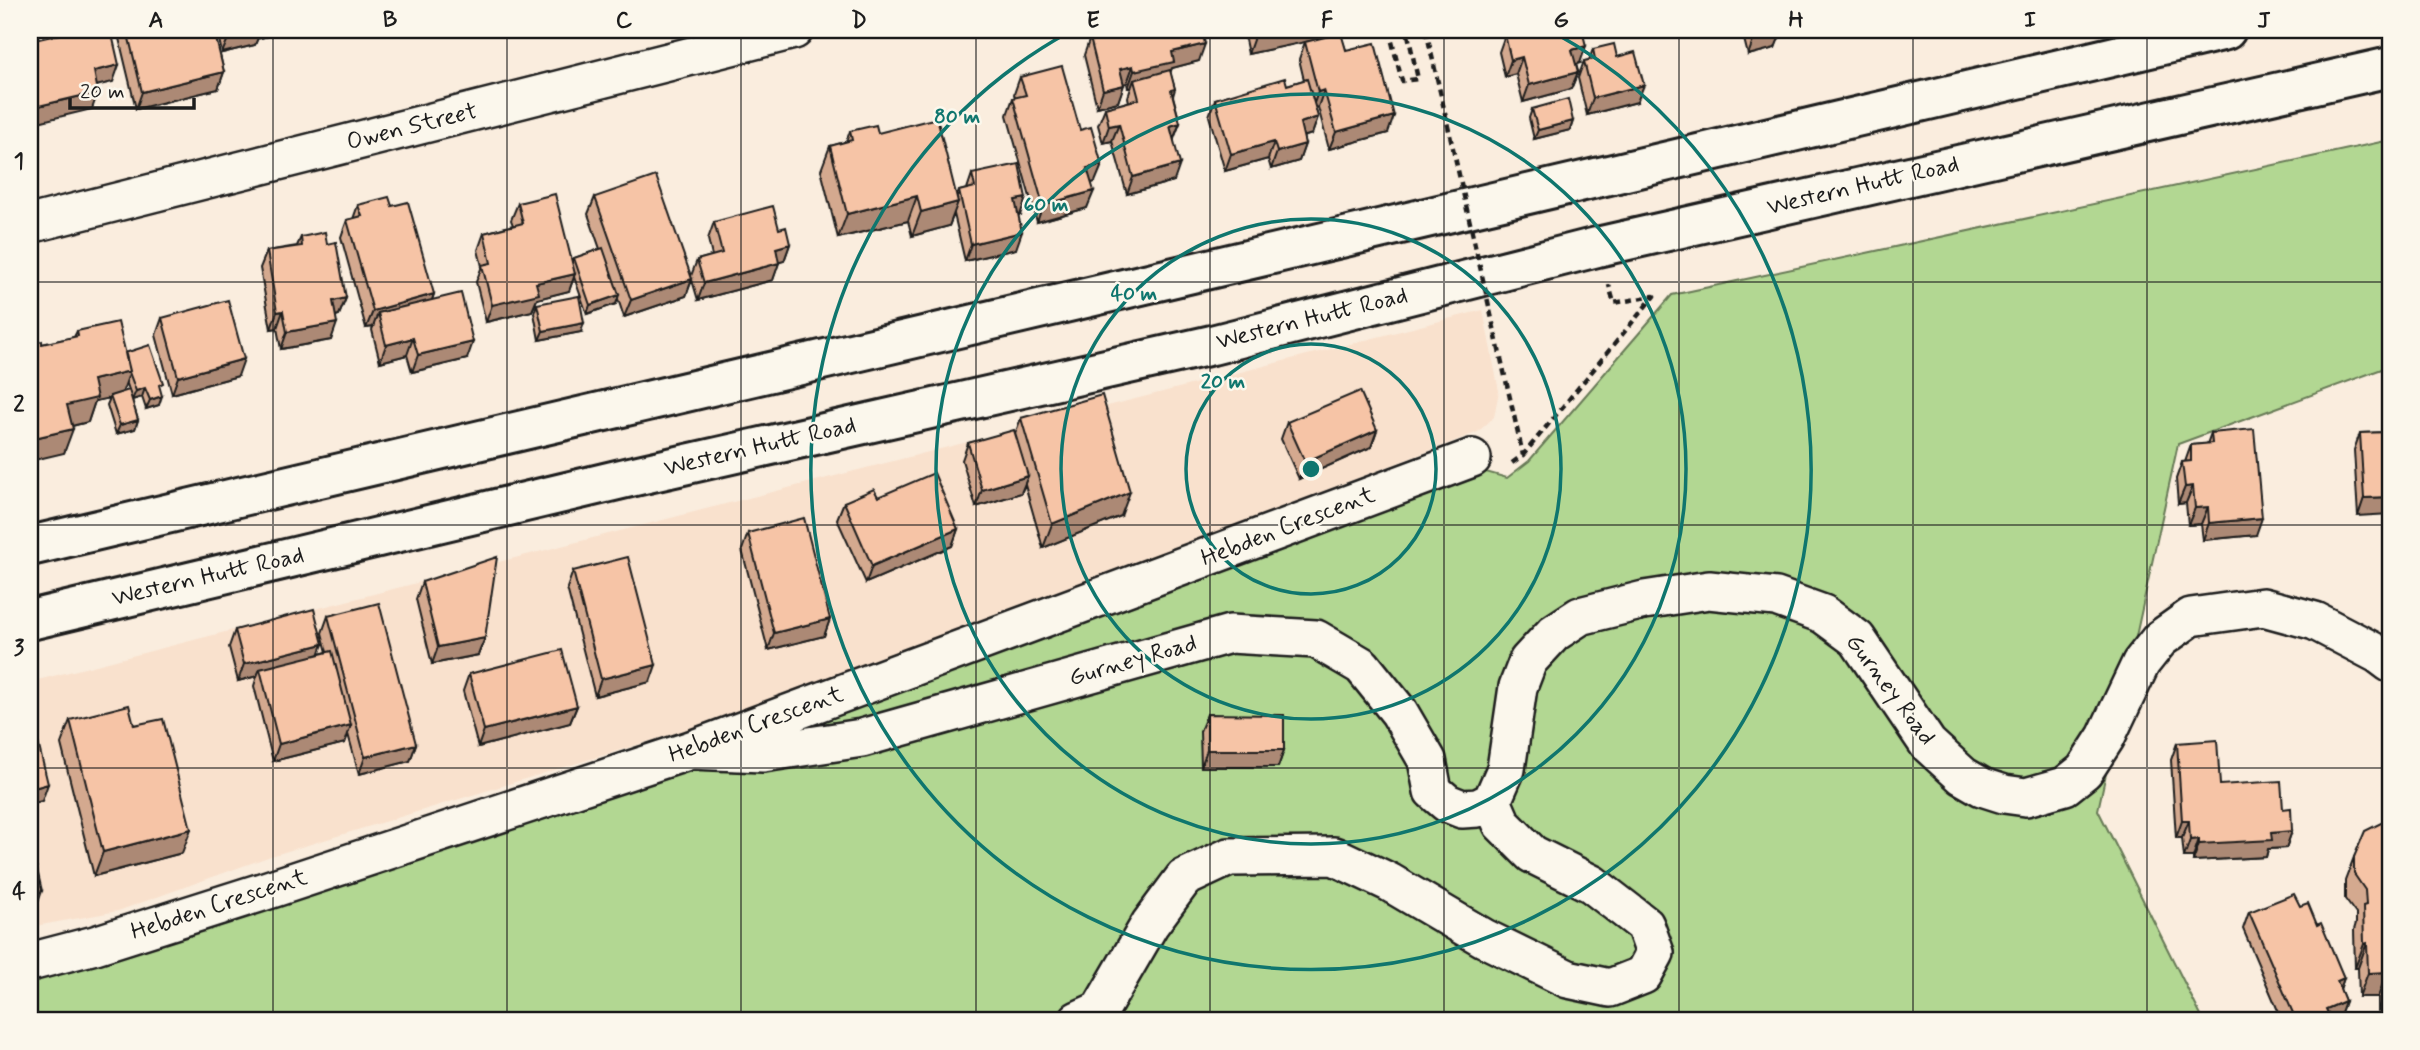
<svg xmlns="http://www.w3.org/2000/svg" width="2420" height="1050" viewBox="0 0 2420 1050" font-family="Mynerve,sans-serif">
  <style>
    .built { fill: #f9e1cd }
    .green { fill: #b2d792; stroke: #677a57; stroke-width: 2 }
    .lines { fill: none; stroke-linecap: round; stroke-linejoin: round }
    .street-casing { stroke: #1c1c1c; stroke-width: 42 }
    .highway-casing { stroke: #1c1c1c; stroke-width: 44 }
    .path { stroke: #1c1c1c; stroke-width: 4.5; stroke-dasharray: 7 5; stroke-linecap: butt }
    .street { stroke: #fbf7ec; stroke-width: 37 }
    .highway { stroke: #fbf7ec; stroke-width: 38 }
    .path-bridge { stroke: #1c1c1c; stroke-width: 4.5; stroke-dasharray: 7 5; stroke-linecap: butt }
    .wall { fill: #d4a98f; stroke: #1c1c1c; stroke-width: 2; fill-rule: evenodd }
    .shaded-wall { fill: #ac8974; stroke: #1c1c1c; stroke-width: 2 }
    .building { fill: #f6c4a6; stroke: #1c1c1c; stroke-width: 2 }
    .grid { fill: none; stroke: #1c1c1c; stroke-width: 2; stroke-opacity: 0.55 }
    .ring { fill: none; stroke: #0f766e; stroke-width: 3.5 }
    .labels { text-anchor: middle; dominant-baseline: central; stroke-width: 5; stroke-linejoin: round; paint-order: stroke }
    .street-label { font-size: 24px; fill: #1c1c1c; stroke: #fbf7ec }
    .centre { fill: #0f766e; stroke: #fbf7ec; stroke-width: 3.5 }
    .ring-label { font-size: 21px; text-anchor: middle; font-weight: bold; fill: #0f766e; stroke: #fbf7ec; stroke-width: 5; stroke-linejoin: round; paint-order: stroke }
    .neatline { fill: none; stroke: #1c1c1c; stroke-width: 2.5 }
    .grid-label { font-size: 23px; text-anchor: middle; font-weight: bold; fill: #1c1c1c }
  </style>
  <rect width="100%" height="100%" fill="#faedde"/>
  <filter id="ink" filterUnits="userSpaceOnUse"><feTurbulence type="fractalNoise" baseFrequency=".0143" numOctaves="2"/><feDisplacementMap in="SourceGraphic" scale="14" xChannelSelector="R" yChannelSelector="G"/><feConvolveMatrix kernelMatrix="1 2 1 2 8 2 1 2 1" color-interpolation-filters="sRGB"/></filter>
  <g filter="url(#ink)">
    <!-- built -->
    <path class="built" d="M1483,310L1499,391L1494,417L1478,432L759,708L268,857L118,911L30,927V682Z"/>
    <!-- green -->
    <path class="green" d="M2390,140V366L2178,444L2098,810L2203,1020H30V972L1472,468L1507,478L1529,461L1672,295Z"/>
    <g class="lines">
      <!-- street casing -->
      <g class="street-casing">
        <path id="street" d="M30,224L794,30
          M691,750L763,753L862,738L1230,634L1316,639L1362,666L1399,712L1427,760L1433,791L1447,803L1462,809L1478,808L1492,801L1506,769L1518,687L1528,661L1554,633L1580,616L1644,600L1709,590L1776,597L1823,614L1857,639L1928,744L1963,776L1982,787L2004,794L2026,797L2065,786L2084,771L2106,737L2141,663L2160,639L2191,617L2263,607L2315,621L2378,654L2390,663
          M30,962L95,945L259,893L691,750L1472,458
          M1078,1020L1100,1010L1150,924L1184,878L1229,857L1334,856L1389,882L1484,938L1568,979L1610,988L1643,975L1655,953L1645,925L1592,884L1532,854L1502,824L1492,801"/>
      </g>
      <!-- highway casing -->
      <g class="highway-casing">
        <path id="highway" d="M30,546L2226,30
          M30,620L630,477L1212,345L1597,247L2390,67"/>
      </g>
      <!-- path -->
      <path class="path" d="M1389,30L1402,81L1418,79L1407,30
        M1512,463L1523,455L1654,296L1614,303L1609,285"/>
      <!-- street -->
      <use href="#street" class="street"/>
      <!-- highway -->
      <use href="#highway" class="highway"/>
      <!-- path-bridge -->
      <path class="path-bridge" d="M1426,30L1523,455"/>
    </g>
    <!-- wall -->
    <path class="wall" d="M117,30H214L224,72L218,89L136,109Z
      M217,30H285V32L260,38L259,35L255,45L222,53Z
      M1100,30H1202L1199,61L1172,68L1170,72L1175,89L1173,96L1180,123L1174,139V181L1127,194L1112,141L1103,143L1098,125L1105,108L1129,102L1128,97L1131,88H1128L1127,83H1124L1118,102L1097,107L1084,55L1090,38L1097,36Z
      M1243,30H1341L1340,33L1346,50L1388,133L1329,149L1318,107L1315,108L1318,117L1312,134L1303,137L1305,144L1299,161L1271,169L1268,159L1225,171L1209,116L1215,99L1287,85L1304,80L1299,59L1305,42L1308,41L1248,54Z
      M1737,30H1781L1775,48L1748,55L1743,35L1739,36Z
      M1505,35L1580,63L1576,64L1578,72L1571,89L1523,102L1516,74L1505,77L1499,52Z
      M1593,49L1617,57L1637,102L1587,115L1578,78L1584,61L1589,60Z
      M1020,77L1080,130L1095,182L1091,183L1087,208L1037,222L1007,115L1013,98H1015L1014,94Z
      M1532,109L1573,121L1570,130L1534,139L1529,118Z
      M850,131L878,133L957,196L959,191L967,189L972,174L1020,215H1018L1016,249L965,261L954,214L949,226L912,236L908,221L838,238L821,170L830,146L846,142Z
      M595,197L691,276L697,260L712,256L708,239L714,222L779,229L790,244L784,261L779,262L773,280L698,300L692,280L686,296L624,317L618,299L616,304L587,314L574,277L569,291L537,299L532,311L486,322L476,282L482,266L478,250L484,233L513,225L511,220L518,203L572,263L574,258L600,249L588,214Z
      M358,205L392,206L434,294L432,300L467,359L412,372L407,355L380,362L372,330L373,327L366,328L341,237L347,220L353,219Z
      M301,237L327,244L346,298L339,315L336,316L331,340L281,349L277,328L271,329L260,268L267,251L297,246Z
      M537,304L581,332L539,340L534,313Z
      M162,318L238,376L172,394L156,335Z
      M77,331L125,353L160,391L159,405L146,409L142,397L132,400L138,420L135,429L116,434L107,405L110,398L95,401L88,422L72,426L64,453L42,344L74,337ZM126,381L129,390L122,393Z
      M1021,418L1121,516L1043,548L1025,485L1021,493L976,507L962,460L968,443L1015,434Z
      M1287,422L1377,430L1371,447L1299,479L1281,439Z
      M2390,432L2358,516L2354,450L2360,433Z
      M2211,433L2256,535L2203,540L2201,524L2188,525L2186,503L2178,504L2176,479L2182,462H2185L2191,445L2207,444Z
      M878,497L958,529L952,546L866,583L837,519L844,502Z
      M748,533L830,619L824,636L768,650L742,550Z
      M573,571L650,682L595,696L567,588Z
      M422,582L485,638L478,655L432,664L416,599Z
      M328,616L416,744L410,761L359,774L348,734L345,743L273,761L254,686L257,676L238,681L229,647L235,630L319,654L327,652L322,633Z
      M469,674L577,706L570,723L478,747L463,691Z
      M1207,714L1284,750L1278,767H1201L1200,731Z
      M70,720L134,725L182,853L94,876L61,744Z
      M2177,743L2220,785L2283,809L2292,831L2286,848L2268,849L2266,857L2193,861V857H2184L2182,838H2176L2171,760Z
      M2383,822L2390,1011H2378V997H2359L2358,968H2355L2354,930L2356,923V914L2345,899V881L2354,857Z
      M2300,906L2317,925L2344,978L2340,989L2345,1001L2339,1018L2333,1020H2282L2243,929L2249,912Z"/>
    <!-- shaded-wall -->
    <path class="shaded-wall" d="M254,30H261L255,45L222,53L229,36Z
      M263,30H285V32L260,38Z
      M1288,30H1341L1339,35L1248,54L1254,37Z
      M1741,30H1745L1743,35L1739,36Z
      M1782,31L1775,48L1748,55L1754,38Z
      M1205,44L1199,61L1172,68L1168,79L1134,80L1131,88H1128L1134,71L1172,52Z
      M1586,46L1580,63L1566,67L1572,50Z
      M1522,57L1516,74L1505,77L1511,60Z
      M119,65L113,82L87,88L94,71Z
      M1133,66L1127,83L1114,86L1120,69Z
      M224,72L218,89L136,109L142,92Z
      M1578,72L1571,89L1523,102L1529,85Z
      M1124,85L1118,102L1097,107L1103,90Z
      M1644,85L1637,102L1587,115L1593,98Z
      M1324,90L1318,107L1312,109L1318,92Z
      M98,92L92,109L30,124V108Z
      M1394,116L1388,133L1329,149L1336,132Z
      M1318,117L1312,134L1293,140L1300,123Z
      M1573,121L1570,130L1534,139L1538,130Z
      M1180,123L1173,140L1170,126Z
      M1119,124L1112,141L1103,143L1109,126Z
      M1274,142L1268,159L1225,171L1231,154Z
      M1305,144L1299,161L1271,169L1277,152Z
      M1180,164L1174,181L1127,194L1133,177Z
      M1102,165L1095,182L1081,186L1087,168Z
      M1094,191L1087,208L1037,222L1043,205Z
      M917,196L908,221L838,238L847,214Z
      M1026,198L1020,215L1009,217L1015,200Z
      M958,202L949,226L912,236L921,212Z
      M1022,232L1016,249L965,261L971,244Z
      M790,244L784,261L770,265L776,248Z
      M779,263L773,280L698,300L704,283Z
      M575,274L569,291L537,299L532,311L486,322L492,305L536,283Z
      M692,279L686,296L624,317L631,300Z
      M434,294L428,311L378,313L373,327L366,328L373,311Z
      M619,295L616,304L587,314L590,305Z
      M346,298L339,315L327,318L333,301Z
      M283,311L277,328L271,329L277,312Z
      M337,323L331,340L281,349L287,332Z
      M584,323L581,332L539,340L543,331Z
      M413,338L407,355L380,362L386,345Z
      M473,342L467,359L412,372L418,355Z
      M244,359L238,376L172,394L178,377Z
      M130,371L121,396H110V398L95,401L88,422L59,429L67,405L93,380Z
      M145,388L142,397L132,400L136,391Z
      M162,396L159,405L146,409L150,400Z
      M138,420L135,429L116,434L120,425Z
      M73,429L64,453L30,461V439Z
      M1377,430L1371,447L1299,479L1305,462Z
      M1028,476L1021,493L976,507L982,490Z
      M2193,486L2186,503L2178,504L2185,487Z
      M1130,492L1121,516L1043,548L1052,524Z
      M2390,497V514L2358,516L2364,498Z
      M2208,507L2201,524L2188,525L2195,508Z
      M2262,518L2256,535L2203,540L2209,523Z
      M958,529L952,546L866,583L872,566Z
      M830,619L824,636L768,650L774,633Z
      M485,638L478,655L432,664L438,647Z
      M323,644L317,661L260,669L257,676L238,681L244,664Z
      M656,665L650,682L595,696L601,679Z
      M577,706L570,723L478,747L484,730Z
      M351,725L345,743L273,761L279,744Z
      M416,744L410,761L359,774L365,757Z
      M1207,750H1284L1278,767H1201Z
      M48,784L42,801L30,804V789Z
      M2182,821H2189L2182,838H2176Z
      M191,829L182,853L94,876L103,852Z
      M2292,831L2286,848L2268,849L2266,857L2193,861L2199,844L2271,833Z
      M2199,839L2193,857H2184L2190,840Z
      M42,891L36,908L30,909V894Z
      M2367,943L2358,968H2355L2364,944Z
      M2387,972L2378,997H2359L2368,973Z
      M2344,978L2338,995L2337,981Z
      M2387,987H2390V1011H2378Z
      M2345,1001L2339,1018L2333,1020H2322L2326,1009Z"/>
    <!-- building -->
    <path class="building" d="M78,30H111L119,65L94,71L98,92L30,108V41Z
      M127,30H214L224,72L142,92Z
      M227,30H254L229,36Z
      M1104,30H1202L1205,44L1172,52L1174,62L1134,71L1133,66L1120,69L1124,85L1103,90L1090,38L1105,34Z
      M1253,30H1288L1254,37Z
      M1528,30H1582L1586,46L1572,50L1578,72L1529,85L1522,57L1511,60L1505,35Z
      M1752,30H1781L1782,31L1754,38Z
      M1341,33L1346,50L1375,43L1394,116L1336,132L1324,90L1318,92L1305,42Z
      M1614,44L1617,57L1635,52L1644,85L1593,98L1584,61L1595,59L1593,49Z
      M1062,66L1080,130L1091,127L1102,165L1087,168L1094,191L1043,205L1013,98L1026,95L1020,77Z
      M1170,70L1175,89L1171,90L1180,123L1170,126L1180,164L1133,177L1119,124L1109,126L1105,108L1139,99L1134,80Z
      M1285,78L1287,85L1307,79L1318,117L1300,123L1305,144L1277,152L1274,142L1231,154L1215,99Z
      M1568,99L1573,121L1538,130L1532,109Z
      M937,118L958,202L921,212L917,196L847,214L830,146L852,140L850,131L876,125L878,133Z
      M1019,164L1026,198L1015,200L1022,232L971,244L959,191L975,187L972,174Z
      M656,176L692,279L631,300L595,197Z
      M555,194L575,274L536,283L539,294L492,305L482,265L491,263L484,233L523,223L518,203Z
      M389,197L392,206L408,202L434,294L373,311L347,220L362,216L358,205Z
      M773,206L779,229L786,227L790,244L776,248L779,263L704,283L697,260L722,253L714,222Z
      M325,232L327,244L336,242L346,298L333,301L337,323L287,332L283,311L277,312L267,251L302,246L301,237Z
      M603,248L619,295L590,305L574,258Z
      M461,293L473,342L418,355L413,338L386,345L378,313Z
      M579,296L584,323L543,331L537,304Z
      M228,300L244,359L178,377L162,318Z
      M118,322L130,371L93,380L97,398L67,405L73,429L30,439V344L42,341V344L78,336L77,331Z
      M150,345L163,383L159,385L162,396L150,400L145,388L136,391L129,372L125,353Z
      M129,390L138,420L120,425L110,396Z
      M1360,391L1377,430L1305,462L1287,422Z
      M1102,395L1130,492L1052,524L1021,418Z
      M2254,429L2262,518L2209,523L2208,507L2195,508L2193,486L2185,487L2182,462L2191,461V445L2212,443L2211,433Z
      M1014,430L1028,476L982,490L968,443Z
      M2390,432V497L2364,498L2360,433Z
      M934,473L958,529L872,566L844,502L874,489L878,497Z
      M804,518L830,619L774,633L748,533Z
      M497,557L485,638L438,647L422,582Z
      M628,557L656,665L601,679L573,571Z
      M379,603L416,744L365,757L328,616Z
      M314,609L323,644L244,664L235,630Z
      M562,650L577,706L484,730L469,674Z
      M332,651L351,725L279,744L260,669Z
      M129,705L134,725L163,719L191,829L103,852L70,720Z
      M30,709L48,784L30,789Z
      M1207,714L1284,715V750H1207Z
      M2217,740L2220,785L2281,781L2283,809L2291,808L2292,831L2271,833L2272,840L2199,844V839L2190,840L2189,821H2182L2177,743Z
      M2383,822L2390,824V987H2387V972L2368,973L2367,943L2364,944L2363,906L2366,905L2365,890L2354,874V857L2365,831Z
      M30,839L42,891L30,894Z
      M2294,894L2300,906L2308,903L2317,925L2321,923L2344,978L2337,981L2345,1001L2326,1009L2331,1020H2296L2249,912Z"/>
  </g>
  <!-- grid -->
  <path class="grid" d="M273,30V1020M507,30V1020M741,30V1020M976,30V1020M1210,30V1020M1444,30V1020M1679,30V1020M1913,30V1020M2147,30V1020M30,282H2390M30,525H2390M30,768H2390"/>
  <!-- distance rings -->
  <g class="ring">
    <circle cx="1311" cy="469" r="125"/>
    <circle cx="1311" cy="469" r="250"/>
    <circle cx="1311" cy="469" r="375"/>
    <path d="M1553 32A500 500 0 1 1 1069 32"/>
  </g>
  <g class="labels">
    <!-- street labels -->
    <g class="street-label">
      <text transform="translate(412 127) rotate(-14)">Owen Street</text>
      <text transform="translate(1863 186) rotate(-13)">Western Hutt Road</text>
      <text transform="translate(1312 319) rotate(-14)">Western Hutt Road</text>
      <text transform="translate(760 447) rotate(-13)">Western Hutt Road</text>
      <text transform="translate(1288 527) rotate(-21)">Hebden Crescent</text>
      <text transform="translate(208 577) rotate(-13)">Western Hutt Road</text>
      <text transform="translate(1133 661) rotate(-16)">Gurney Road</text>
      <text transform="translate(1890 690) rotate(53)">Gurney Road</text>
      <text transform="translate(756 725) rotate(-20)">Hebden Crescent</text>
      <text transform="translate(219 905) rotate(-18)">Hebden Crescent</text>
    </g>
  </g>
  <circle cx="1311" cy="469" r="10" class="centre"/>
  <g class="ring-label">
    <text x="957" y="123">80 m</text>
    <text x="1046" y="211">60 m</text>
    <text x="1134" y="300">40 m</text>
    <text x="1223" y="388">20 m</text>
  </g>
  <!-- margin -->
  <rect width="2420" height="1050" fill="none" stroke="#fbf7ec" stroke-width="77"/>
  <!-- scale -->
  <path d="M70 98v10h124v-10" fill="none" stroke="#1c1c1c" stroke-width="3.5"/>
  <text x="80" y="98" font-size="21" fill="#1c1c1c" stroke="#fbf7ec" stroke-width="5" paint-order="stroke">20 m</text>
  <rect x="38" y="38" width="2344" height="974" class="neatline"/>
  <g class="grid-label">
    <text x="156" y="27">A</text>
    <text x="390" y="27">B</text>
    <text x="624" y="27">C</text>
    <text x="859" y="27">D</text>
    <text x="1093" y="27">E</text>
    <text x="1327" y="27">F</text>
    <text x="1561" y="27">G</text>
    <text x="1796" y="27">H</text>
    <text x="2030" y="27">I</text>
    <text x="2264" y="27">J</text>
    <text x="19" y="168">1</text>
    <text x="19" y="411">2</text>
    <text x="19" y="655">3</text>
    <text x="19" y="898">4</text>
  </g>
</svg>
